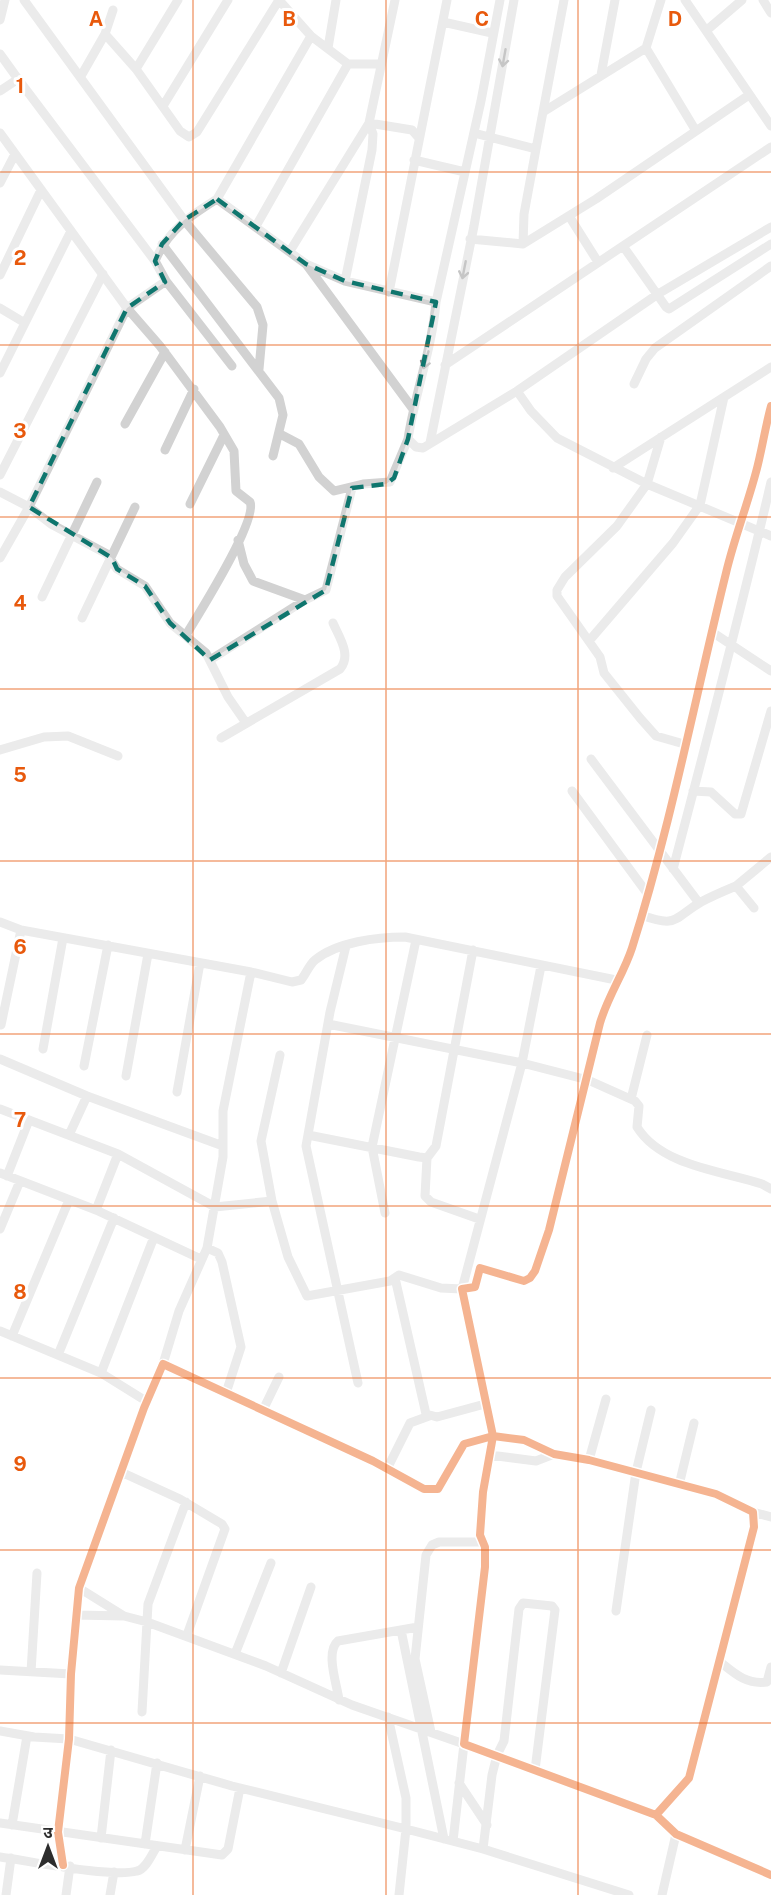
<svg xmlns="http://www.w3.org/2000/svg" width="771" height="1895" viewBox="0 0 771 1895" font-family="'Public Sans','Noto Sans Devanagari',sans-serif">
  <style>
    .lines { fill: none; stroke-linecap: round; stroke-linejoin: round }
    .minor { stroke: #d2d2d2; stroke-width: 9 }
    .cycleway-casing { stroke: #fff; stroke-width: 11 }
    .cycleway { stroke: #e8590c; stroke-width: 8 }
    .oneway { stroke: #808080 }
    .marked { fill: none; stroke: #0f766e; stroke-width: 4.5; stroke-dasharray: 12 8; stroke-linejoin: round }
    .grid { fill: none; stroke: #e8590c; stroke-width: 1.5; stroke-opacity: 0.55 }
    .grid-label { font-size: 20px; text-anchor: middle; font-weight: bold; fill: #e8590c; stroke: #fff; stroke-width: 6; stroke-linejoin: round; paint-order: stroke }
  </style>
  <rect width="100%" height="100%" fill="#fff"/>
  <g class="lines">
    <!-- minor -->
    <path class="minor" d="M24,0L184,220L257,307L263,325L259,369
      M279,0L311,36L348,64H381
      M500,0L481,101L436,302C432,349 415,393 408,439L416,447L423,448L517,391L531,411L557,438L647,484L771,536
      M685,0L771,126
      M763,0L771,13
      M0,20L5,0
      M443,22L492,33
      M707,30L742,0
      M105,34L136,69L180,131L189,137L197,132L279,0
      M328,48L336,0
      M646,48L661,0
      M0,54L18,79L0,91
      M136,69L178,0
      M601,75L615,0
      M81,76L105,34L113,10
      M18,79L155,261
      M163,106L228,0
      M543,112L646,48L696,131
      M0,133L127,308L160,346L220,427L234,451L236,491L250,502C258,520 198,615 186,635
      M474,133L536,149L524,214L523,244
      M536,149L564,0
      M414,160L465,172
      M0,183L15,154
      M217,199L311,36
      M569,216L598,262
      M256,226L348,64
      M470,239L523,244L596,199L749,95
      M162,244L279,398L283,415L273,456
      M623,246L666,307L669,309L771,244
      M290,251L369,123L395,0
      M308,265L345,281L436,302
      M0,275L41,190
      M166,281L232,366
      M345,281L372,150L373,134L369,123L412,130L419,138
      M389,292L447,0
      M0,308L25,323
      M445,365L771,147
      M0,373L71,231
      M634,384L646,359L655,348L771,266
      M517,391L658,294L771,227
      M771,406C765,428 762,450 756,472C747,506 734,539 726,573C695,698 671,825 632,948C624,973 608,996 600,1023L549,1230L535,1271L530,1278L524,1281L480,1268L475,1287L462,1289L493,1436L483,1492L480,1535L485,1547V1567L464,1744L656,1815L676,1834L771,1875
      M125,424L165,352
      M280,434L299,444L319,477L334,491L363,484L390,482L408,439
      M661,437L647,484L617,526L565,577L557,590V596L600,657L604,673L640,718L656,736L684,744
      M430,443L474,226L514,0
      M165,450L194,389
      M613,468L724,397
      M0,475L103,274
      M0,492L29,507L51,524L107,554L117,569L145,586L170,623L206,653L228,697L246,723
      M190,504L224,435
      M238,540L244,564L253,581L305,600L326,590L352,488
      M0,558L29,507L127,308L166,281L155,261C168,230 190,216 217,199L306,264L413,409
      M42,597L97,482
      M82,618L135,507
      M712,632L771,671
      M589,641L673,543L700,505L724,397L771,367
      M210,660L305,600
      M221,738L340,669C352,655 339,637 333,623
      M0,750L44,737L68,736L118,756
      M591,759L699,903
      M572,791L647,893
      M693,791L711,792L735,814H741L771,711
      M673,869C707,740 741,611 771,482
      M736,886L771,857
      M641,915C678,928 672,919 701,902C712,896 724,891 736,886L754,908
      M0,922L21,930L251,972L292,982L301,980C306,974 309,965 315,960C337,942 377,937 405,937L616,980
      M346,946L330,1012L306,1146L358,1383
      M328,1024L522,1063L541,966
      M1,1025L21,930
      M43,1049L63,938
      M0,1059L87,1096L223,1146
      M84,1066L108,945
      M126,1076L148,954
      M177,1092L200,963
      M631,1099L647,1035
      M0,1109L118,1154L215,1207L272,1201L288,1257L307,1296L390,1281L399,1275L441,1288L462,1289L522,1063L588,1080L635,1101L639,1106L637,1127C661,1166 722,1171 762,1184L771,1189
      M69,1135L87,1096
      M308,1135L419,1157L427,1158L436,1146L473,950
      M427,1158L425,1196L431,1202L479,1219
      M0,1173L96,1210L201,1259
      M7,1176L29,1120
      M272,1201L261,1141L280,1055
      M96,1210L118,1154
      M385,1213L372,1147L416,940
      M0,1229L20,1181
      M207,1248L218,1253L222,1262L241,1347L226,1393
      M395,1278L426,1414L437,1417L485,1404
      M0,1331L101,1373L146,1401
      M12,1336L69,1200
      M58,1355L114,1218
      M163,1364L179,1311L207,1248L223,1157V1111L251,972
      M101,1373L154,1237
      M263,1410L279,1377
      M490,1455L536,1461L554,1454
      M589,1460L606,1399
      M387,1469L410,1423L429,1416
      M121,1472L180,1499L222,1524L225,1529L187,1635
      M679,1485L694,1423
      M753,1512L771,1517
      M79,1588L124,1616
      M616,1611L636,1472L651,1410
      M76,1615L124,1616L147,1622L266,1666L352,1705L464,1744L453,1841
      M401,1630L444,1839
      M235,1654L271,1563
      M719,1661C734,1673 746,1685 767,1682L771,1667
      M0,1670L71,1674
      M31,1672L37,1573
      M281,1673L311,1587
      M339,1700C337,1684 325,1652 338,1641L418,1627
      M142,1712L148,1604L186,1502
      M0,1731L34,1737L69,1739L232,1786L406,1829V1798L388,1717
      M431,1732L415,1659L426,1555L432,1545L439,1542H483
      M535,1770L555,1610L552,1606L523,1603L519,1609L504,1741L497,1755L492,1775L483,1849L629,1895
      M459,1783L487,1825
      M0,1823L222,1855L228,1849L240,1788
      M12,1825L27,1736
      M101,1838L111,1750
      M145,1844L157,1763
      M185,1850L200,1776
      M0,1857C30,1861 111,1878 137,1871C146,1869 152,1854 157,1846
      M63,1865L58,1832L69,1739L71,1674L79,1588L144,1408L163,1364L373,1461L424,1489H438L464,1444L493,1436L524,1440L554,1454L589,1460L716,1494L753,1512L754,1527L689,1778L656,1815
      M6,1895L11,1858
      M66,1895L70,1866
      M110,1895L114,1872
      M399,1895L406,1829L483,1849
      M662,1895L676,1834"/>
    <!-- cycleway casing -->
    <g class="cycleway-casing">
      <path id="cycleway" d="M771,406C765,428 762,450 756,472C747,506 734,539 726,573C695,698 671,825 632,948C624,973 608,996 600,1023L549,1230L535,1271L530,1278L524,1281L480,1268L475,1287L462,1289L493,1436L483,1492L480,1535L485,1547V1567L464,1744L656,1815L676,1834L771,1875
        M63,1865L58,1832L69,1739L71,1674L79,1588L144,1408L163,1364L373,1461L424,1489H438L464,1444L493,1436L524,1440L554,1454L589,1460L716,1494L753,1512L754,1527L689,1778L656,1815"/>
    </g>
    <!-- cycleway -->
    <use href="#cycleway" class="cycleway"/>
  </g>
  <!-- one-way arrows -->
  <defs><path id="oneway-shaft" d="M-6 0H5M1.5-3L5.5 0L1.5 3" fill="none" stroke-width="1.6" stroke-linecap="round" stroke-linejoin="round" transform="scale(1.5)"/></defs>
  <g class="oneway">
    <use href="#oneway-shaft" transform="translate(504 58) rotate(100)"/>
    <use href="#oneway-shaft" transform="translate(464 270) rotate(101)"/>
    <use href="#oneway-shaft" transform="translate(426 360) rotate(106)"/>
  </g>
  <!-- marked area -->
  <path d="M0 0H771V1895H0ZM217,199L306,264L345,281L436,302L408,439L394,478L386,484L352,488L326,590L210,660L170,623L145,586L117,569L112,558L29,507L127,308L165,282L155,261L162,244L184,220Z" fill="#fff" fill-opacity=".55" fill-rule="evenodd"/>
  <path class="marked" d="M217,199L306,264L345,281L436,302L408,439L394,478L386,484L352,488L326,590L210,660L170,623L145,586L117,569L112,558L29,507L127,308L165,282L155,261L162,244L184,220Z"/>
  <!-- grid -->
  <path class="grid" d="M193,0V1895M386,0V1895M578,0V1895M0,172H771M0,345H771M0,517H771M0,689H771M0,861H771M0,1034H771M0,1206H771M0,1378H771M0,1550H771M0,1723H771"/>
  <g class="grid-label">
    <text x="96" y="26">A</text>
    <text x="289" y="26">B</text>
    <text x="482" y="26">C</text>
    <text x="675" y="26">D</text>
    <text x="20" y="93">1</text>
    <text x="20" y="265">2</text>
    <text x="20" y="438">3</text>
    <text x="20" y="610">4</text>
    <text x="20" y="782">5</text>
    <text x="20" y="954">6</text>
    <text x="20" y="1127">7</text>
    <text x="20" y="1299">8</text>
    <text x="20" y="1471">9</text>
  </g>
  <!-- north arrow -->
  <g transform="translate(48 1847)" stroke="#ffffff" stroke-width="4.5" paint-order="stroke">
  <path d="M0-4.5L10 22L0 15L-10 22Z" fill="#2d2d2d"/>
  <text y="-9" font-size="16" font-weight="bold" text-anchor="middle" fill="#2d2d2d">उ</text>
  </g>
</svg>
